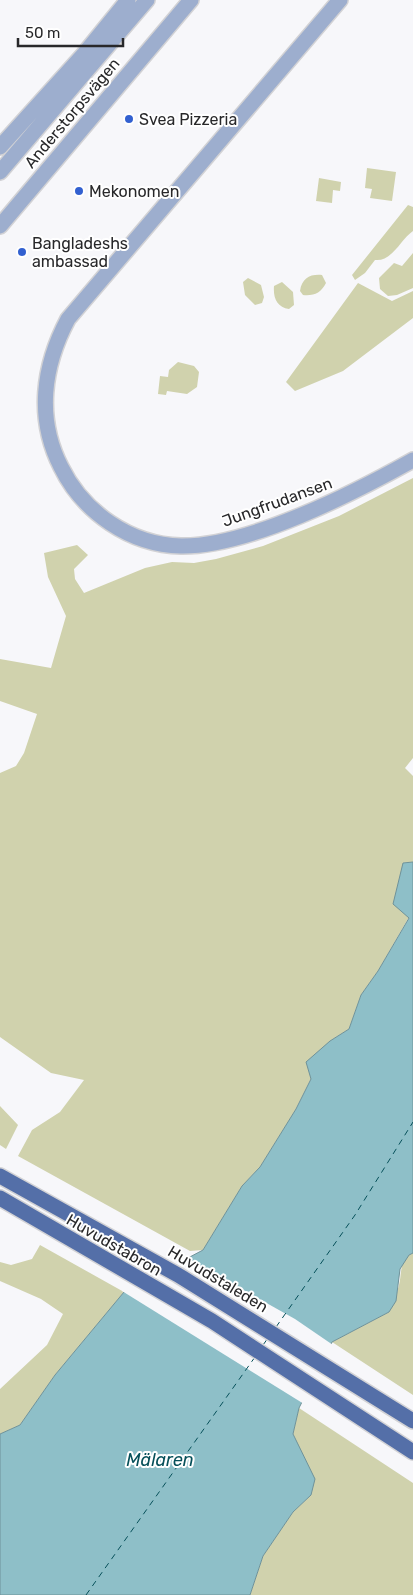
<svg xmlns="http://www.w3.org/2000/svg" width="413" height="1595" viewBox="0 0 413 1595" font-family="Rubik,sans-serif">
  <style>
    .green { fill: #d0d2ad }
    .water { fill: #8ebfc8; stroke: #6f9299 }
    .pier { fill: #f7f7fa }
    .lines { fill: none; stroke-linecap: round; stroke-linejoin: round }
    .ferry { stroke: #06505a; stroke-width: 1; stroke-dasharray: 6 5; stroke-linecap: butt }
    .minor-casing { stroke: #d2d2d5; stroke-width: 18 }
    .major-casing { stroke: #d2d2d5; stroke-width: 18 }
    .minor { stroke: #9daece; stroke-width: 15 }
    .major { stroke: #546fa8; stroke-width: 15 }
    .poi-dot { fill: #3260d0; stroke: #fff; stroke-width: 2 }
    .labels { text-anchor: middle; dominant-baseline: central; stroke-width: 4; stroke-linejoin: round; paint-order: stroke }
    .street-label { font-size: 16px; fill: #28282a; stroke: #fff }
    .poi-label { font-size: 16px; fill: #28282a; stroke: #fff; text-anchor: start }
    .water-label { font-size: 18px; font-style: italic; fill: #06505a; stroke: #fff }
  </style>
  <rect width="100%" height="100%" fill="#f7f7fa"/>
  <!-- green -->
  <path class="green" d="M367,168L396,172L392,201L370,198L372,189L365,188Z
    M319,178L341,182L340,191L333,190L332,203L316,201Z
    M408,205L413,207V231C401,239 392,262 375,260L365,273L355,280L352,275Z
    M413,253V288L397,295L388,296L380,289L379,278L394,263L402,266Z
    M322,275L326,283C321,293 314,296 303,295L300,291C302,278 310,274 322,275Z
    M248,278L261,285L264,297L262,303L255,305L245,295L243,282Z
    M282,282L293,292L294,305L289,309C277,307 273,298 274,286Z
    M358,283L392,301L413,291V318L343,371L295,391L286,382Z
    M178,362L194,366L199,372L197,387L187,394L167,391L166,395L158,394L160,376L168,377L169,370Z
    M413,478V758L405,768L413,776V862L403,863L409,917L378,971L361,995L349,1029L330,1041L296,1109L260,1167L242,1186L203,1250L190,1251L18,1156L32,1130L60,1112L84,1080L51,1073L0,1037V773L16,766L24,753L37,714L0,701V659L51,668L66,616L48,577L44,553L77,545L88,555L74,569L75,579L84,593L145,568L172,562L194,563L216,559L263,546L339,516Z
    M0,1106L18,1125L6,1149L0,1145Z
    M40,1245L124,1292L55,1375L20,1425L0,1434V1389L47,1345L63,1314L41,1299L0,1281V1262L11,1265L32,1259Z
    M413,1253V1395L332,1342L389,1312C393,1303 397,1294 399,1285C402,1274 399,1258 413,1253Z
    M299,1408L413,1483V1595H250L263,1556L293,1512L311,1495L314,1479L293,1434Z"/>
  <!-- water -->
  <path class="water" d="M413,862V1253L409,1255L400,1269L396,1301L389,1312L332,1342L299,1408L293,1434L315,1479L311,1495L293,1512L263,1556L250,1595H0V1434L20,1425L55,1375L124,1292L203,1250L242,1186L260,1167L296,1109L311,1079L306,1062L330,1041L349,1029L361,995L378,971L409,918L393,904L403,863Z"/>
  <!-- pier -->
  <path class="pier" d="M185,1257L295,1319L333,1345L304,1404L122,1291Z"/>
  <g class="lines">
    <!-- ferry -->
    <path class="ferry" d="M276,1327L355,1215L413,1122
      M263,1345L268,1338
      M86,1595L255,1357"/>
    <!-- minor casing -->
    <g class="minor-casing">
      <path id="minor" d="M340,0L68,319C43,366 36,418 61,467C83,512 130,545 181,546C248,547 354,493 413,460
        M0,147L84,54L128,0
        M0,172L147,0
        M0,226L191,0"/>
    </g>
    <!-- major casing -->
    <g class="major-casing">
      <path id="major" d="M0,1176L178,1275L413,1421
        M0,1198L212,1321L413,1452"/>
    </g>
    <!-- minor -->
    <use href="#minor" class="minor"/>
    <!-- major -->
    <use href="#major" class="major"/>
  </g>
  <!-- markers -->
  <g class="poi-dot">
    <circle cx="129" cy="119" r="5"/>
    <circle cx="79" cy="191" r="5"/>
    <circle cx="22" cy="252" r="5"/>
  </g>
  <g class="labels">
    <!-- street labels -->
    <g class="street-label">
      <text transform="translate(72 113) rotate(-50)">Anderstorpsvägen</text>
      <text transform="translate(277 502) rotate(-20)">Jungfrudansen</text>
      <text transform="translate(114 1245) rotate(30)">Huvudstabron</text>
      <text transform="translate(218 1279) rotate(31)">Huvudstaleden</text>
    </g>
    <!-- poi labels -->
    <g class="poi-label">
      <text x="139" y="119">Svea Pizzeria</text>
      <text x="89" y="191">Mekonomen</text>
      <text x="32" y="243">Bangladeshs<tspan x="32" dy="18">ambassad</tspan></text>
    </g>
    <!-- water labels -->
    <g class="water-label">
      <text x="160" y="1460">Mälaren</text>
    </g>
  </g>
  <!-- scale -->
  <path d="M18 38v8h105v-8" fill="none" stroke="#28282a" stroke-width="2.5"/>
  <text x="25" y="38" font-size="15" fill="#28282a" stroke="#ffffff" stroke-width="4" paint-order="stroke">50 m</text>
</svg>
